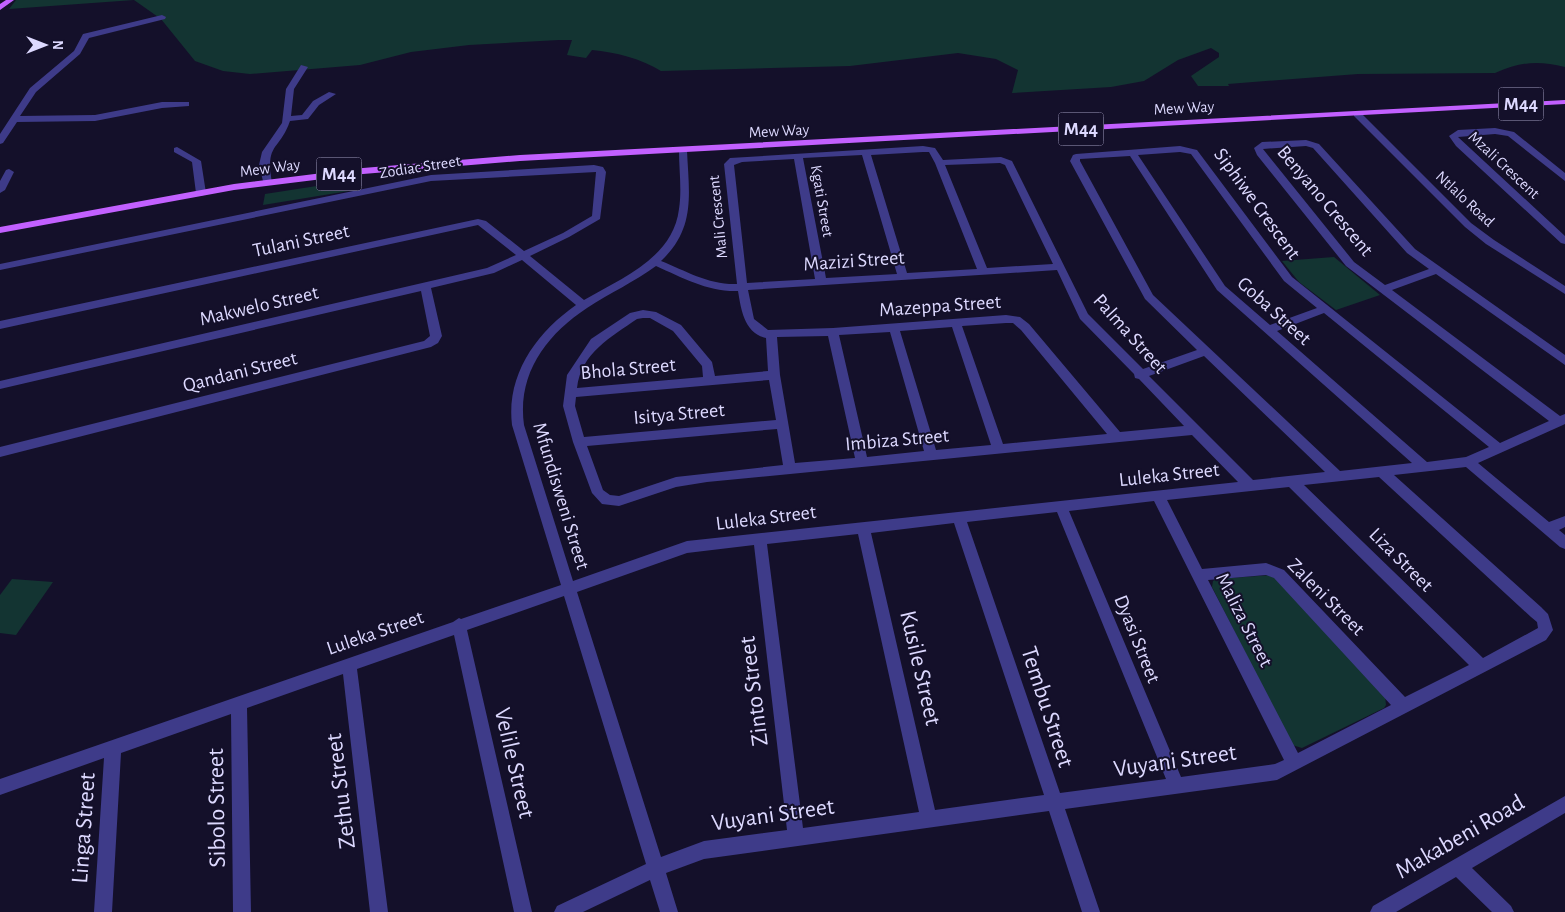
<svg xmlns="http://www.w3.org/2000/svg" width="1565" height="912" viewBox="0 0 1565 912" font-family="'Alegreya Sans',sans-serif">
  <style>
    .green { fill: #133432 }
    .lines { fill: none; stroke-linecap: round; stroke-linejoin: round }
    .street { fill: #3e3b89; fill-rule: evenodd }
    .primary { fill: #c260ff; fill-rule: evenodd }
    .labels { text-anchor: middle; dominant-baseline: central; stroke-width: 4; stroke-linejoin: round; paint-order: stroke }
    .far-street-label { font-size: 16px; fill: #ddd9ff; stroke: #14102a }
    .shield { fill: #14102a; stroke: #a19dbf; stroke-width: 1 }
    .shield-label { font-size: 19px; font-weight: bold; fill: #ddd9ff }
    .street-label { font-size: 20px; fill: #ddd9ff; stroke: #14102a }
    .near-street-label { font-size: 24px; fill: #ddd9ff; stroke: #14102a }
  </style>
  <rect width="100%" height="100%" fill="#14102a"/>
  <!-- green -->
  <path class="green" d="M16,0H1565V67C1537,60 1521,62 1495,73L1358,74L1228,84L1229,86H1198L1191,76L1219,57V53L1211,48L1178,60L1144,81L1111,87L1012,93L1018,70L996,59L958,53L850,66L661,71C642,59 615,52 592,50L586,58L567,55L572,40H559L469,45L411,52L360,65L250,74L223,71L195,61L161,19L134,0L9,9Z
    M362,179L361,189L263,205L265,194Z
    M1334,257L1380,295L1336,310L1299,282L1282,261Z
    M1272,575L1385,696L1386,705L1384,708L1302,748L1292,745L1212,587L1213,581L1217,579Z
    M12,579L53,582L16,635L0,633V595Z"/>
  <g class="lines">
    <!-- street -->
    <path class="street" d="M162,15L166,17L165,19L89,38L80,54L36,92L20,116L95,115L162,102H189V106L162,108L95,121L17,122L3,143L0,144V134L30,88L74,51L83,34Z
      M301,65L308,67L294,89L291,116L302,115L313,101L329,92L336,94L319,105L308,119L290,121C279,152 265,142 272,183L270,185H264L259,165L262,152L282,123L286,89Z
      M1354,112H1360L1471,223L1494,240L1565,286V294L1486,244L1465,227L1354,116Z
      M1495,128L1514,132L1565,173V181L1508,136L1495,134L1458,137L1565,236V244L1561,243L1456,146L1449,136L1458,130Z
      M1306,140L1319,144L1415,249L1565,355V365L1436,274L1392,290L1560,416L1565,414V424L1563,425L1478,463L1549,522L1565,516V527L1559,530L1565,535V549L1560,547L1466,467L1394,475L1541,607L1548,614L1553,630L1546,640L1277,780L1065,809L1100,912H1082L1049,811L704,859L666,873L678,912H660L650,880L583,912H554L557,906L646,864L564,596L467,630L532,912H514L454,635L357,669L388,912H370L343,674L247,708L251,912H233L231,714L121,753L112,912H94L104,758L0,795V779L453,622L459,618L461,619L561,585L512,425C506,375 536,333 576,305L522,260L494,273L431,288L442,336L438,343L431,347L0,457V447L424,341L430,336L421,291L0,389V381L487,268L516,255L478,225L0,329V321L478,219L486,221L524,251L563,233L592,216L596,172L431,181L0,270V264L431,175L594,165L603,167L606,172L600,219L569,237L530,256L584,300C622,278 673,258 679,209C682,190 679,170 679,151L683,148L687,151C689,194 696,228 661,261C686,271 709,285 737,284L724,164L730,158L923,146L935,148L943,160L1001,157L1012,161L1088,314L1143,369L1197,350L1145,299L1070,161L1073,155L1076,154L1180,146L1197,150L1292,277L1500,443L1549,421L1346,266L1257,155L1254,148L1262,142ZM1306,146L1313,148L1407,253L1429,269L1385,285L1354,262L1263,149ZM923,152H929L935,163L977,269L907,273L871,155ZM1180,152L1191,154L1284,281L1317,308L1270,325L1225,286L1138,155ZM862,155L897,274L826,278L803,158ZM1130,156L1217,290L1412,463L1340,471L1153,295L1080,161V159ZM794,159L815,279L747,283L734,165L742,162ZM1000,163L1005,165L1053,264L987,268L945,165ZM656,266C683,278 708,292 738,291C741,309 744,333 766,338L768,371L715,376L712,362L681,325L656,312L643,310L630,313L591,339L567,375L563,406L573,442L592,493L602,504L619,506L676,487L707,482L1192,435L1238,482L687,541L573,581L524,425C517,374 546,335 587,308C610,293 634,282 656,266ZM1057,270L1080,319L1134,374L1135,378L1139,379L1184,426L1120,432L1029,324L1020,317L1006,315L833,328L768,330L754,319L748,290ZM1324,313L1489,447L1466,457L1427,462L1277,331ZM643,318H650L673,331L702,366L703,377L577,388C581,353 611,337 637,319ZM1006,323H1013L1021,330L1107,434L1003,444L962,326ZM952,327L991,445L936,450L900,331ZM890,332L924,451L867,457L839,335ZM828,336L855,458L795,463L780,375L777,337ZM1204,356L1325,472L1253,480L1149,376ZM769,380L776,420L584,437L575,406L576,397ZM777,429L783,465L676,477L619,496L610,495L603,490L587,446ZM1379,477L1531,617L1537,622L1538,628L1483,658L1304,485ZM1289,487L1469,665L1405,697L1284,570L1266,563L1202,569L1167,500ZM1154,501L1284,760L1275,764L1181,777L1069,511ZM1057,512L1166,779L1060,793L967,522ZM954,523L1044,795L935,810L871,533ZM858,534L919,812L803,828L767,544ZM754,545L787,830L704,841L661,857L577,592L687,553ZM1266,575L1274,578L1391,705L1298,753L1208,580Z
      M177,147L201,161L206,193L204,195L201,196L196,193L192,162L174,152V148Z
      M9,169L14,172L5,190L0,193V181L6,170Z
      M1565,796V813L1472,868L1511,906L1514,912H1492L1456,877L1396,912H1370L1373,906Z"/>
    <!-- primary -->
    <path class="primary" d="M6,0H14L0,10V4Z
      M1565,100V104L520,161L363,174L234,190L0,233V227L234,184L363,168L520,155Z"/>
  </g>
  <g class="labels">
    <!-- far-street labels -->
    <g class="far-street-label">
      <text transform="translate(1184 108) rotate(-3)">Mew Way</text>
      <text transform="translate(779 131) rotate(-3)">Mew Way</text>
      <text transform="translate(1504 165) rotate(43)">Mzali Crescent</text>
      <text transform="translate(420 167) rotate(-9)">Zodiac Street</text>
      <text transform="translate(270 168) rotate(-7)">Mew Way</text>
      <text transform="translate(1465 199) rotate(43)">Ntlalo Road</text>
      <text transform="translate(822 201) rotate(80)">Kgati Street</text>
      <text transform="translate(718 217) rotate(-96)">Mali Crescent</text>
    </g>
    <!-- shield labels -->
    <g class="shield">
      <rect x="1498.5" y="87.5" width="45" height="33" rx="4"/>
      <rect x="1058.5" y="112.5" width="45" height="33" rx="4"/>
      <rect x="316.5" y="157.5" width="45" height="33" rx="4"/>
    </g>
    <g class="shield-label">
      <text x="1521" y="104">M44</text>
      <text x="1081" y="129">M44</text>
      <text x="339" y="174">M44</text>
    </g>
    <!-- street labels -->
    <g class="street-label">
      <text transform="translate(1325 201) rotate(50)">Benyano Crescent</text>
      <text transform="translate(1257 204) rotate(54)">Siphiwe Crescent</text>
      <text transform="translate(301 241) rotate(-12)">Tulani Street</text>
      <text transform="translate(854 261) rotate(-4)">Mazizi Street</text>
      <text transform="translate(259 306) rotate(-13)">Makwelo Street</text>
      <text transform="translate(940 306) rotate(-4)">Mazeppa Street</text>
      <text transform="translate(1274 311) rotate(42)">Goba Street</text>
      <text transform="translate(1130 334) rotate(48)">Palma Street</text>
      <text transform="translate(628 369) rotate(-5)">Bhola Street</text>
      <text transform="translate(240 372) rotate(-14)">Qandani Street</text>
      <text transform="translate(679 414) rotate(-5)">Isitya Street</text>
      <text transform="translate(897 440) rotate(-5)">Imbiza Street</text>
      <text transform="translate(1169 475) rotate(-6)">Luleka Street</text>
      <text transform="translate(561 496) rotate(73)">Mfundisweni Street</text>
      <text transform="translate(766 518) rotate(-7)">Luleka Street</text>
      <text transform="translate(1401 560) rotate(45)">Liza Street</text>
      <text transform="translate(1326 597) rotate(45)">Zaleni Street</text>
      <text transform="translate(1244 620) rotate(63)">Maliza Street</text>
      <text transform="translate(375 633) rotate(-19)">Luleka Street</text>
      <text transform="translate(1137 639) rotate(68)">Dyasi Street</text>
    </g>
    <!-- near-street labels -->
    <g class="near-street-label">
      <text transform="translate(920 668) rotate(77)">Kusile Street</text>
      <text transform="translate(754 691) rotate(-97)">Zinto Street</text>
      <text transform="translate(1047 707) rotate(72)">Tembu Street</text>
      <text transform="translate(1175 761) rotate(-8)">Vuyani Street</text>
      <text transform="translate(514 763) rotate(77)">Velile Street</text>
      <text transform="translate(341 791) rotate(-97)">Zethu Street</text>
      <text transform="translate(217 808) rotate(-91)">Sibolo Street</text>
      <text transform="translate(773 815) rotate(-8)">Vuyani Street</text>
      <text transform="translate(84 828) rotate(-86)">Linga Street</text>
      <text transform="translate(1460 837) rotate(-30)">Makabeni Road</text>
    </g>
  </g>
  <!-- north arrow -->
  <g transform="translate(45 45) rotate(90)" stroke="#14102a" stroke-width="4" paint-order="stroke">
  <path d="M0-4L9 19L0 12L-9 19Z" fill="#ddd9ff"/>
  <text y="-8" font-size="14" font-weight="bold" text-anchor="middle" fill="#ddd9ff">N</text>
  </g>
</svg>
